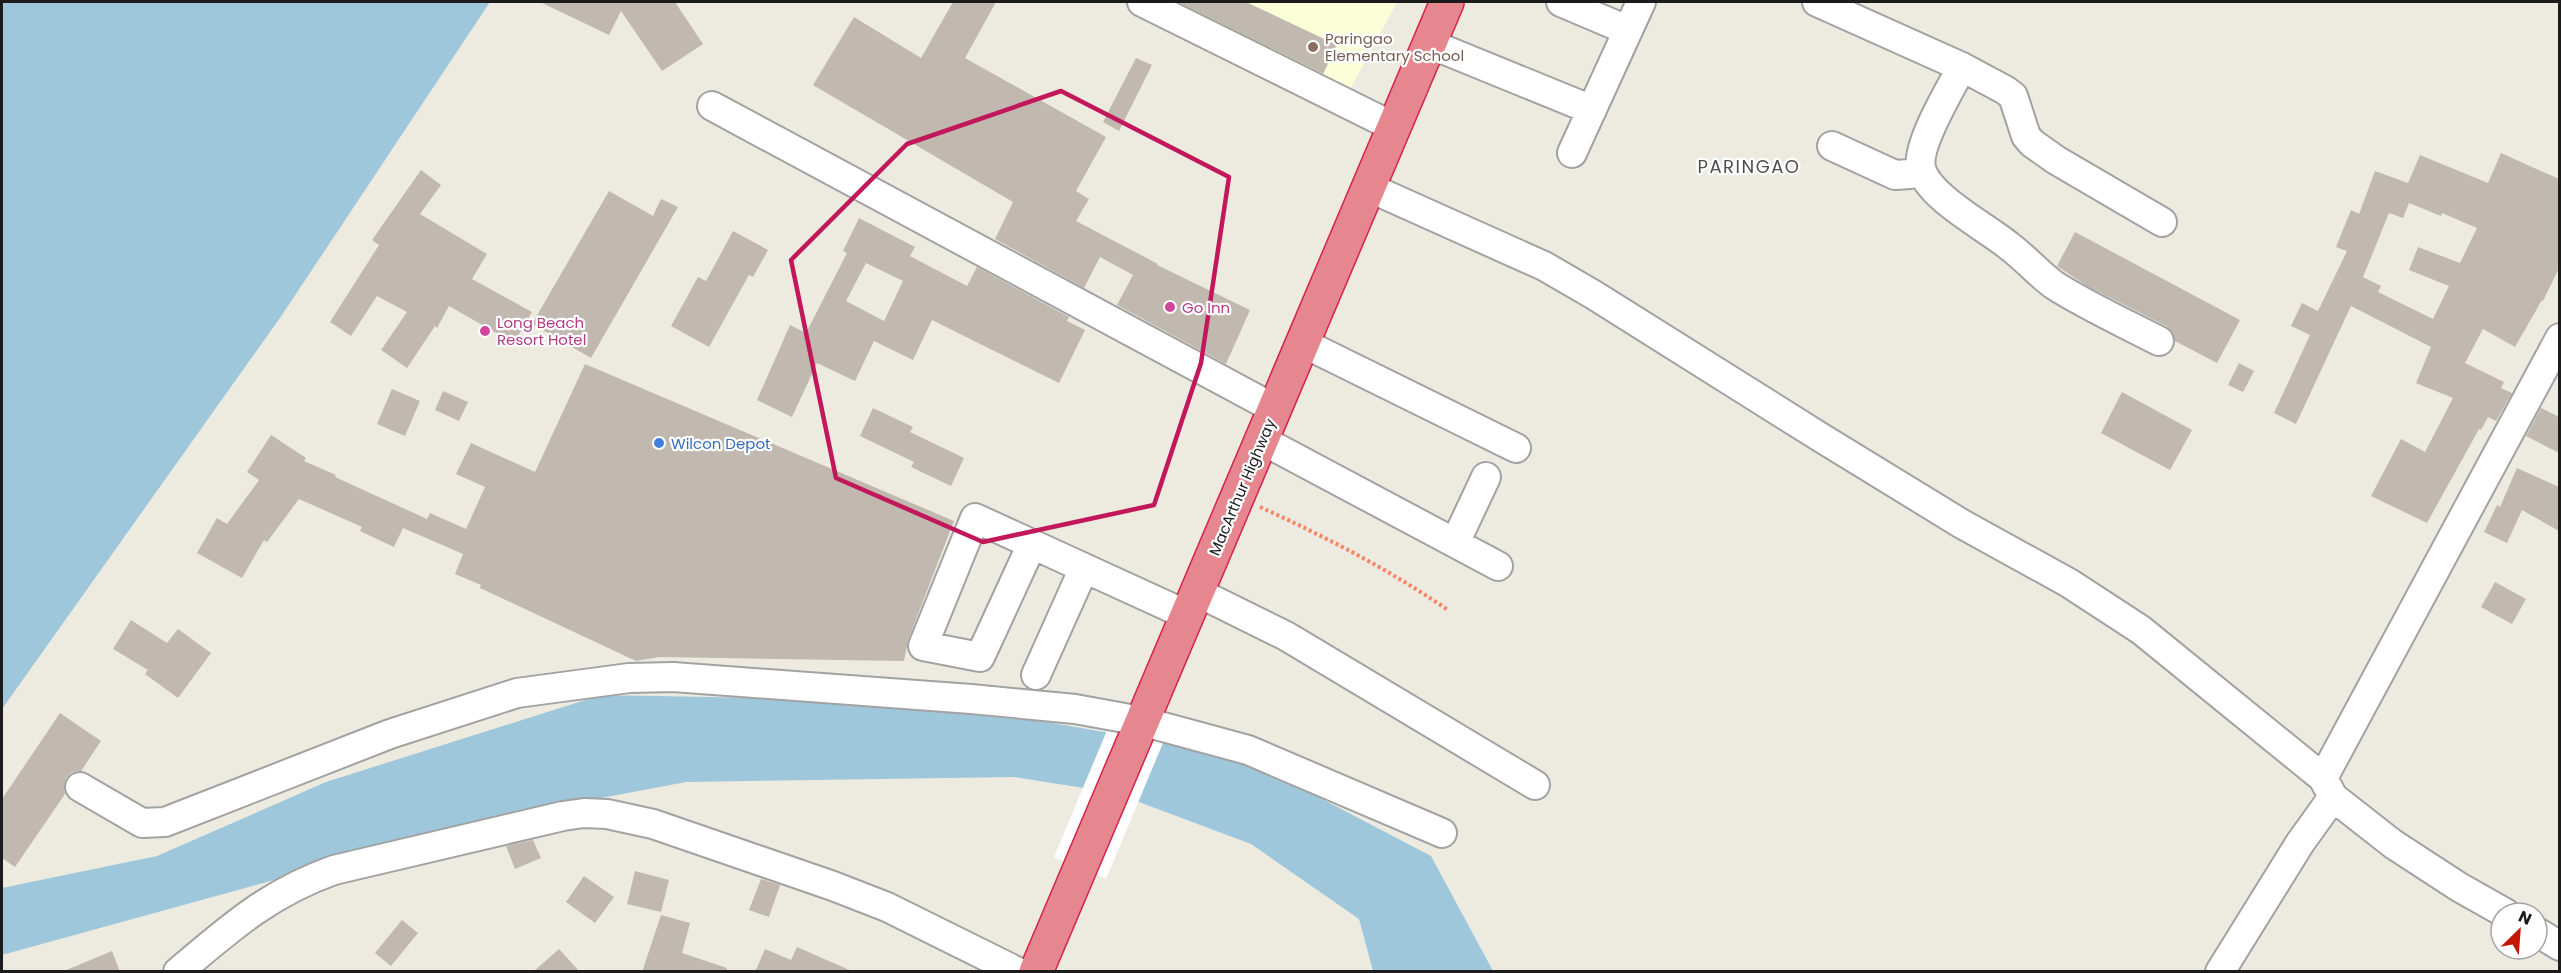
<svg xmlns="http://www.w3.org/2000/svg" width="2561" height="973" viewBox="0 0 2561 973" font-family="Poppins,sans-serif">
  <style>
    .education { fill: #fbffd7 }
    .water { fill: #9fc7db }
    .pier { fill: #fff }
    .building { fill: #c1b9b0; fill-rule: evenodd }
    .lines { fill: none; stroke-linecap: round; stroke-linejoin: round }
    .minor-casing { stroke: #a2a2a2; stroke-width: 32 }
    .highway-casing { stroke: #d5234d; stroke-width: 36 }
    .path { stroke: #fa8364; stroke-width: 4; stroke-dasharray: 3 3; stroke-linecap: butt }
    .minor { stroke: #fff; stroke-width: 28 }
    .highway { stroke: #e6868e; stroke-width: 33 }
    .marked { fill: none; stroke: #c2185b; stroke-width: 4.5; stroke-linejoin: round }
    .education-dot { fill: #8d6e63; stroke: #fff; stroke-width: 2 }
    .hotel-dot { fill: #d1479c; stroke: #fff; stroke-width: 2 }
    .shop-dot { fill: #3f7fe0; stroke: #fff; stroke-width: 2 }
    .labels { text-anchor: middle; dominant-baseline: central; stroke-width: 4.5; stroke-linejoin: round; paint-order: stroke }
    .education-label { font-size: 15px; fill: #785e54; stroke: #fff; text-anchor: start }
    .hotel-label { font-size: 15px; fill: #b23c85; stroke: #fff; text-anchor: start }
    .shop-label { font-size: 15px; fill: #366cbe; stroke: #fff; text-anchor: start }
    .street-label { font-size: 15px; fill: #1b1b1b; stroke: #fff }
    .quarter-label { font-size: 18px; letter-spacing: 1.5px; fill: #4e4e4e; stroke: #fff }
  </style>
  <rect width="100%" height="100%" fill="#edeae0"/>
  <!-- education -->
  <path class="education" d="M1159,2H1397L1348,93Z"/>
  <!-- water -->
  <path class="water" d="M2,2H490L282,315L2,709Z
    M601,695L811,699L1047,722L1240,756L1431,856L1493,971H1373L1359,919L1251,844L1115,793L1015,777L686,782L506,816L2,955V888L157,856L326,782Z"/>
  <!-- pier -->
  <path class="pier" d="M1111,721L1163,743L1106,879L1054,857Z"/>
  <!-- building -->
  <path class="building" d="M540,2H675L703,44L662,71L621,11L609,35Z
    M953,2H996L965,58L1106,137L1076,191L1089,199L1076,221L1158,264L1157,265L1250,310L1226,364L1117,305L1133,275L1100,257L1084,288L995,239L1013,202L813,85L854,17L921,58Z
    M1178,2H1246L1337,45L1323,74Z
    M1136,58L1152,65L1119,131L1103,122Z
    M2501,153L2559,179V268L2543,301L2542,300L2515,347L2483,329L2465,363L2504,382L2501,388L2512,393L2496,421L2488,417L2481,430L2479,429L2427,523L2371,496L2401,439L2425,452L2453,398L2416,383L2431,347L2351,306L2296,424L2274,413L2310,335L2291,326L2302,303L2318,311L2347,251L2336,247L2351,210L2359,214L2375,171L2408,183L2420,155L2488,183ZM2409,203L2441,216L2442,213L2477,228L2460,263L2418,247L2409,270L2449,286L2433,319L2378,292L2381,286L2363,277L2389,213L2403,218Z
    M421,170L441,185L420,214L487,254L472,279L532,312L514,343L449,306L437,328L435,326L407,368L381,350L407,312L377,296L351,336L330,322L379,245L372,240Z
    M609,191L653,216L661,199L678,207L591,358L532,324Z
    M859,218L915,247L910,256L967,286L977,267L1069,317L1067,321L1085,330L1059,383L932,320L913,360L874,341L855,381L817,363L792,417L757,400L790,325L806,333L847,253L843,251ZM866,263L903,281L884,321L846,301Z
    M733,231L768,250L753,277L749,275L709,347L671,326L698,277L706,281Z
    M2075,232L2240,320L2217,363L2175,341L2173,333L2166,326L2087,286L2057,266Z
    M2239,363L2254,371L2243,392L2228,385Z
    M585,364L954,521L908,640L904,661L659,657L636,661L480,588L481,585L455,574L463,554L403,528L394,547L360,531L362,527L299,499L267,542L264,540L242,578L197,553L217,518L227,524L259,480L247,472L271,435L306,458L304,461L336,475L335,477L427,519L430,513L466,529L485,487L456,474L471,443L535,472Z
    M392,389L420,401L405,436L377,424Z
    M443,391L468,402L459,421L435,410Z
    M2122,392L2192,430L2170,470L2101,433Z
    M873,408L913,427L910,432L964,458L951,486L911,467L914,462L860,436Z
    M2541,408L2559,417V453L2526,436Z
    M2517,468L2559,487V531L2522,510L2507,543L2484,532L2497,505L2500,507Z
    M2495,582L2526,599L2512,624L2481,607Z
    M131,620L167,643L178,629L211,653L178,698L145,674L148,670L113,649Z
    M60,713L101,741L81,771L72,772L66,778L64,786L65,794L15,867L2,858V799Z
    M533,840L541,858L515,869L506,846Z
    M635,871L669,880L661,912L627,904Z
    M584,876L614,897L595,923L566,902Z
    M761,879L780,885L769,917L749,910Z
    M661,915L690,923L682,953L727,968L726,972H642Z
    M402,920L418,933L391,966L375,953Z
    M797,947L854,972H755L765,949L791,960Z
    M559,949L580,972H533Z
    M112,951L120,972H64V971Z"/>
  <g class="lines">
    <!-- minor casing -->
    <g class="minor-casing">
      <path id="minor" d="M1142,2L1394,127
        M1561,2L1627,30
        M1817,2L1962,67L2005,90L2013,96L2026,136L2032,143L2056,160L2162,222
        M1427,49L1445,50L1592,110
        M1962,67C1951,88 1916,145 1921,168C1928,197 1986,227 2009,246C2025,258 2038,273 2054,285C2087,306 2124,323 2159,341
        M712,106L1275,409
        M1832,146L1895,175L1910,174L1921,168
        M1572,153L1641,2
        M1368,187L1544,266L1594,295L1820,437L1962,524L2069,583L2141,630L2323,778L2333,797L2393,844L2459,887L2505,913
        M1303,343L1516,448
        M1262,440L1498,566
        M1455,543L1486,477
        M1032,544L980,657L923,646L975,518L1187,615
        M1197,592L1286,636L1535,785
        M1036,675L1084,568
        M2323,778L2560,338
        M80,787L142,823L165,822L390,734L517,693L629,678L673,677L971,699L1075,709L1141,721L1248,750L1442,833
        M2537,932L2560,946
        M178,972C230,928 269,893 334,870L563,816L584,813L607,814L653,824L833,886L887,907L1018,972
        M2220,972L2300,843L2333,797"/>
    </g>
    <!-- highway casing -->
    <g class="highway-casing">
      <path id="highway" d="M1036,972L1447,2"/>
    </g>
    <!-- path -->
    <path class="path" d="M1260,507C1326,537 1388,569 1448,610"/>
    <!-- minor -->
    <use href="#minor" class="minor"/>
    <!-- highway -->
    <use href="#highway" class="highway"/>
  </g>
  <!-- marked area -->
  <path class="marked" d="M1061,91L1229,177L1201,363L1154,505L983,542L836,478L791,260L907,144Z"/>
  <!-- markers -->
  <circle class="education-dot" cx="1313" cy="47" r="6"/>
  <g class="hotel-dot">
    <circle cx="1170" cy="307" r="6"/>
    <circle cx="485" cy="331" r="6"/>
  </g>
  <circle class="shop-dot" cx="659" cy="443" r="6"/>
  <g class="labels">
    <!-- education labels -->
    <g class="education-label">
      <text x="1325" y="38">Paringao<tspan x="1325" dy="17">Elementary School</tspan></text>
    </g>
    <!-- hotel labels -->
    <g class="hotel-label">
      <text x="1182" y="307">Go Inn</text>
      <text x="497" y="322">Long Beach<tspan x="497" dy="17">Resort Hotel</tspan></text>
    </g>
    <!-- shop labels -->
    <g class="shop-label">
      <text x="671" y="443">Wilcon Depot</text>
    </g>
    <!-- street labels -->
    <g class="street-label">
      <text transform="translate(1242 487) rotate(-67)">MacArthur Highway</text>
    </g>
    <!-- quarter labels -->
    <g class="quarter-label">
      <text x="1749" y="166">PARINGAO</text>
    </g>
  </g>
  <!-- border -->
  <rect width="2561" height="973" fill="none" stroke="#1b1b1b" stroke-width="6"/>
  <!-- north arrow -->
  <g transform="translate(2519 931) rotate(25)"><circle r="28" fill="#ffffff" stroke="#a4a4a4" stroke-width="1.5"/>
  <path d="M0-4.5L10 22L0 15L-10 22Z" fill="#c61500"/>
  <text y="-9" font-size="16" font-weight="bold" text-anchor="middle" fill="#1b1b1b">N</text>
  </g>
</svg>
